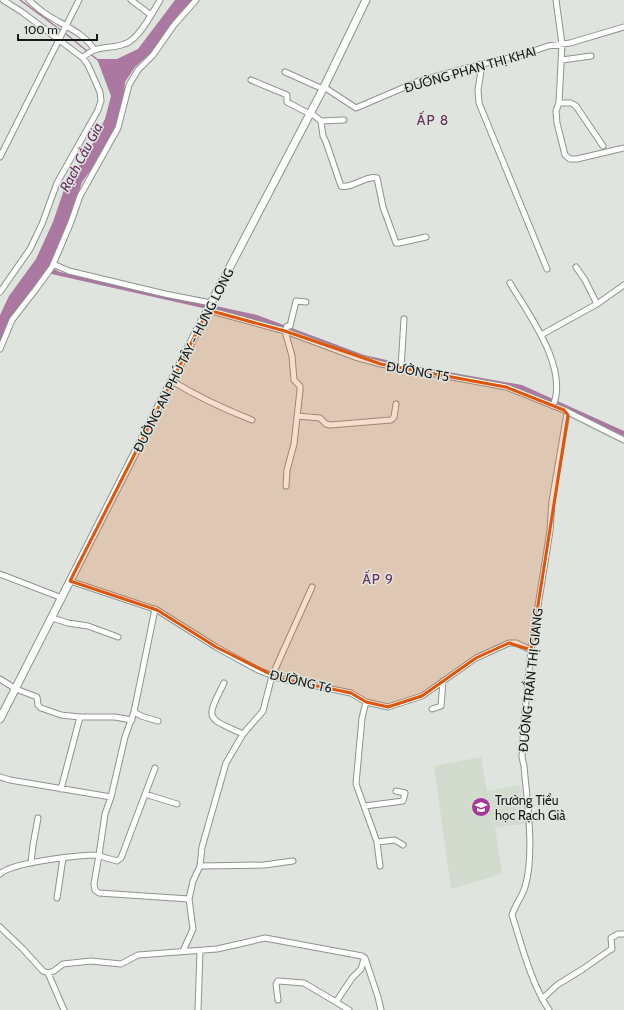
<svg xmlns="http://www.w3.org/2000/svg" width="624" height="1010" viewBox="0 0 624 1010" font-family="Cabin,sans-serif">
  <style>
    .built { fill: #d1dbce }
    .water { fill: #aa78a1 }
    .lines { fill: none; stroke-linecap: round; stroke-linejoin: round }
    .stream { stroke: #aa78a1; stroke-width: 1.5 }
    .street-casing { stroke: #8e938d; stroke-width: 7 }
    .secondary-casing { stroke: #8e938d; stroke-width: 9 }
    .street { stroke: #fff; stroke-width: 5 }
    .secondary { stroke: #fff; stroke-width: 7 }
    .marked { fill: #de560d; fill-opacity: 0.2; stroke: #de560d; stroke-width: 3; stroke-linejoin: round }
    .labels { text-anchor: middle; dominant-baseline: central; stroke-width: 3; stroke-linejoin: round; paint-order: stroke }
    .street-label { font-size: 13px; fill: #171917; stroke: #dfe5de }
    .poi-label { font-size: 13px; fill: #171917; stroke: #dfe5de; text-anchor: start }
    .neighbourhood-label { font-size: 14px; letter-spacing: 1px; fill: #66305e; stroke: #dfe5de }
    .water-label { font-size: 14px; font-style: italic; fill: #682a5f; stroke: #dfe5de }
  </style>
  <rect width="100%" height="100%" fill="#dfe5de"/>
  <!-- built -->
  <path class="built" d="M481,757L487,791L520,785L524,824L495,827L502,874L451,889L434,766Z"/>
  <!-- water -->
  <path class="water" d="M175,0H193L179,14L156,48L135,67L125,82L123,109L116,126L103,153L82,182L69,222L50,267L60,272L257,315L364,355L409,365L522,385L624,431V436L522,390L503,385L377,362L225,313L47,273L8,322L0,343V315L9,296L36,259L53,222L67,181L87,155L105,119L111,96L97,59H117L138,49Z"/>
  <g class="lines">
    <!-- stream -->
    <path class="stream" d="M20,0L62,31
      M65,33L99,61"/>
    <!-- street casing -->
    <g class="street-casing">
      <path id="street" d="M29,0C36,7 45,14 54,19C68,27 85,35 94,49
        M131,0L151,15
        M556,0L562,44L559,103L556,111L557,123L565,155L570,159H577L624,148
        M83,58C96,43 113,51 129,42C141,35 153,12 160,0
        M562,60L591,56
        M482,64L478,90L479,103L547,269
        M285,72L323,89
        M251,80L287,95V102L310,114
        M324,87L356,108L419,81L482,64L522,55L548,46L570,43L624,27
        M559,103H571L576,106L603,146
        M311,113L321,121L344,120
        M321,121L323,136L326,142L341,186C352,189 366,175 377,178L383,207L396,243H399L426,237
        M0,157L79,0
        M53,264L69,271L165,294L211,303
        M576,267L585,280L597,304
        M510,283C529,315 569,368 553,406
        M0,292L30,249L42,224L57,183L98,110L101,101L100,92L88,65L83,58L22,12L3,0
        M208,310L285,331L355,357L381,364L506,387L564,410L624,440
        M541,335L597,304L624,285
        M0,349L12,320L36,289L52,267L71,222L80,196L118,128L129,85L138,70L153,55L174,25L196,0
        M401,368L404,319
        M172,381C198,397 224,409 252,420
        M297,416L320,418L326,424L330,425L391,420L394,417L396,404
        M286,486L287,470L294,444L300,390V386L294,380L292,356L285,331L287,326H290L296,301L306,302
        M0,574L62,598
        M70,581L157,610L216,647L258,670L278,678L351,693L366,702L388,707L422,696L476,658L509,643H516L531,650
        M52,618L68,623L88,626L118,637
        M0,679L16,689L37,697L38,705L41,708L61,715L80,717H115L132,720
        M224,683C205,721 206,717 243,734
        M366,702L362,718L356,784L377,842L380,866
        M432,709L441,706L443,681
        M134,712L141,716L158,721
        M155,768L121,858L117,861L103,857L99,855L94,884L95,890L99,893L189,899L193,929L183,951
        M0,777L10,780L111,797
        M61,789L80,717
        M145,794L177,804
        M365,806L403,801L405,793L396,791
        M377,842L395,840L403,845
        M31,863L33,845L38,818
        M200,866L264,865L293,861
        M0,874C12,862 80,855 99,855L105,814L111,797L125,737L134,712L155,609
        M57,898L63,858
        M189,899L193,881L200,866L202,847L226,763L243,734L263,711L272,676L312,587
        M0,927L23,949L43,971L48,973L54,971L63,964L91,961L121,964L138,955L217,949L265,938L362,956L365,958L378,997L381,1010
        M48,973L64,1010
        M542,999L557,985L583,969L610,950L612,949L611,938L618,934H624
        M278,1000L276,984L278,981L304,983L336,1002
        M198,1010L200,951
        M349,1010L336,1002L352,978L361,969L364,959
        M549,1010C531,983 522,946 512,915C515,905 522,897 525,887C535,854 527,801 524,766L522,757L524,721L531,650L550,531L552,501L567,413"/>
    </g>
    <!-- secondary casing -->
    <g class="secondary-casing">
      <path id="secondary" d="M0,719L211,303L324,87L366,0"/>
    </g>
    <!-- street -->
    <use href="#street" class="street"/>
    <!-- secondary -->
    <use href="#secondary" class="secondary"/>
  </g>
  <!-- marked area -->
  <path class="marked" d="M208,310L285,331L381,364L506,387L564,410L568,415L531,650L509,643L476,658L422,696L388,707L366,702L351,693L278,678L216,647L157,610L70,581Z"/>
  <!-- icons -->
  <defs>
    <g id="school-disc" transform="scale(1)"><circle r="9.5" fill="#a53897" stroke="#dfe5de"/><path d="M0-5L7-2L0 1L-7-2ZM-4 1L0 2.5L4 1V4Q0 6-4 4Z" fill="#fff"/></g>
  </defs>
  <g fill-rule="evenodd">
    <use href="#school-disc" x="481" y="807"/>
  </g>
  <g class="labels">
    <!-- street labels -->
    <g class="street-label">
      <text transform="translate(470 69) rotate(-16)">ĐƯỜNG PHAN THỊ KHAI</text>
      <text transform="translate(183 360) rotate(-63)">ĐƯỜNG AN PHÚ TÂY - HƯNG LONG</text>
      <text transform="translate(418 371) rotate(10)">ĐƯỜNG T5</text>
      <text transform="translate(530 680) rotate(-84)">ĐƯỜNG TRẦN THỊ GIANG</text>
      <text transform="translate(301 681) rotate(13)">ĐƯỜNG T6</text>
    </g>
    <!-- poi labels -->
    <g class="poi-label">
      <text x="495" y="800">Trường Tiểu<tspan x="495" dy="15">học Rạch Già</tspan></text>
    </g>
    <!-- neighbourhood labels -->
    <g class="neighbourhood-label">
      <text x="433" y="120">ẤP 8</text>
      <text x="378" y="579">ẤP 9</text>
    </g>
    <!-- water labels -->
    <g class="water-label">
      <text transform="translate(81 157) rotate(-62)">Rạch Cầu Gia</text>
    </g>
  </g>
  <!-- scale -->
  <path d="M18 34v6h79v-6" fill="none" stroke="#171917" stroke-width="2"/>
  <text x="24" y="34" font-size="12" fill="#171917" stroke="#dfe5de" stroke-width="3" paint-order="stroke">100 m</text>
</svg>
